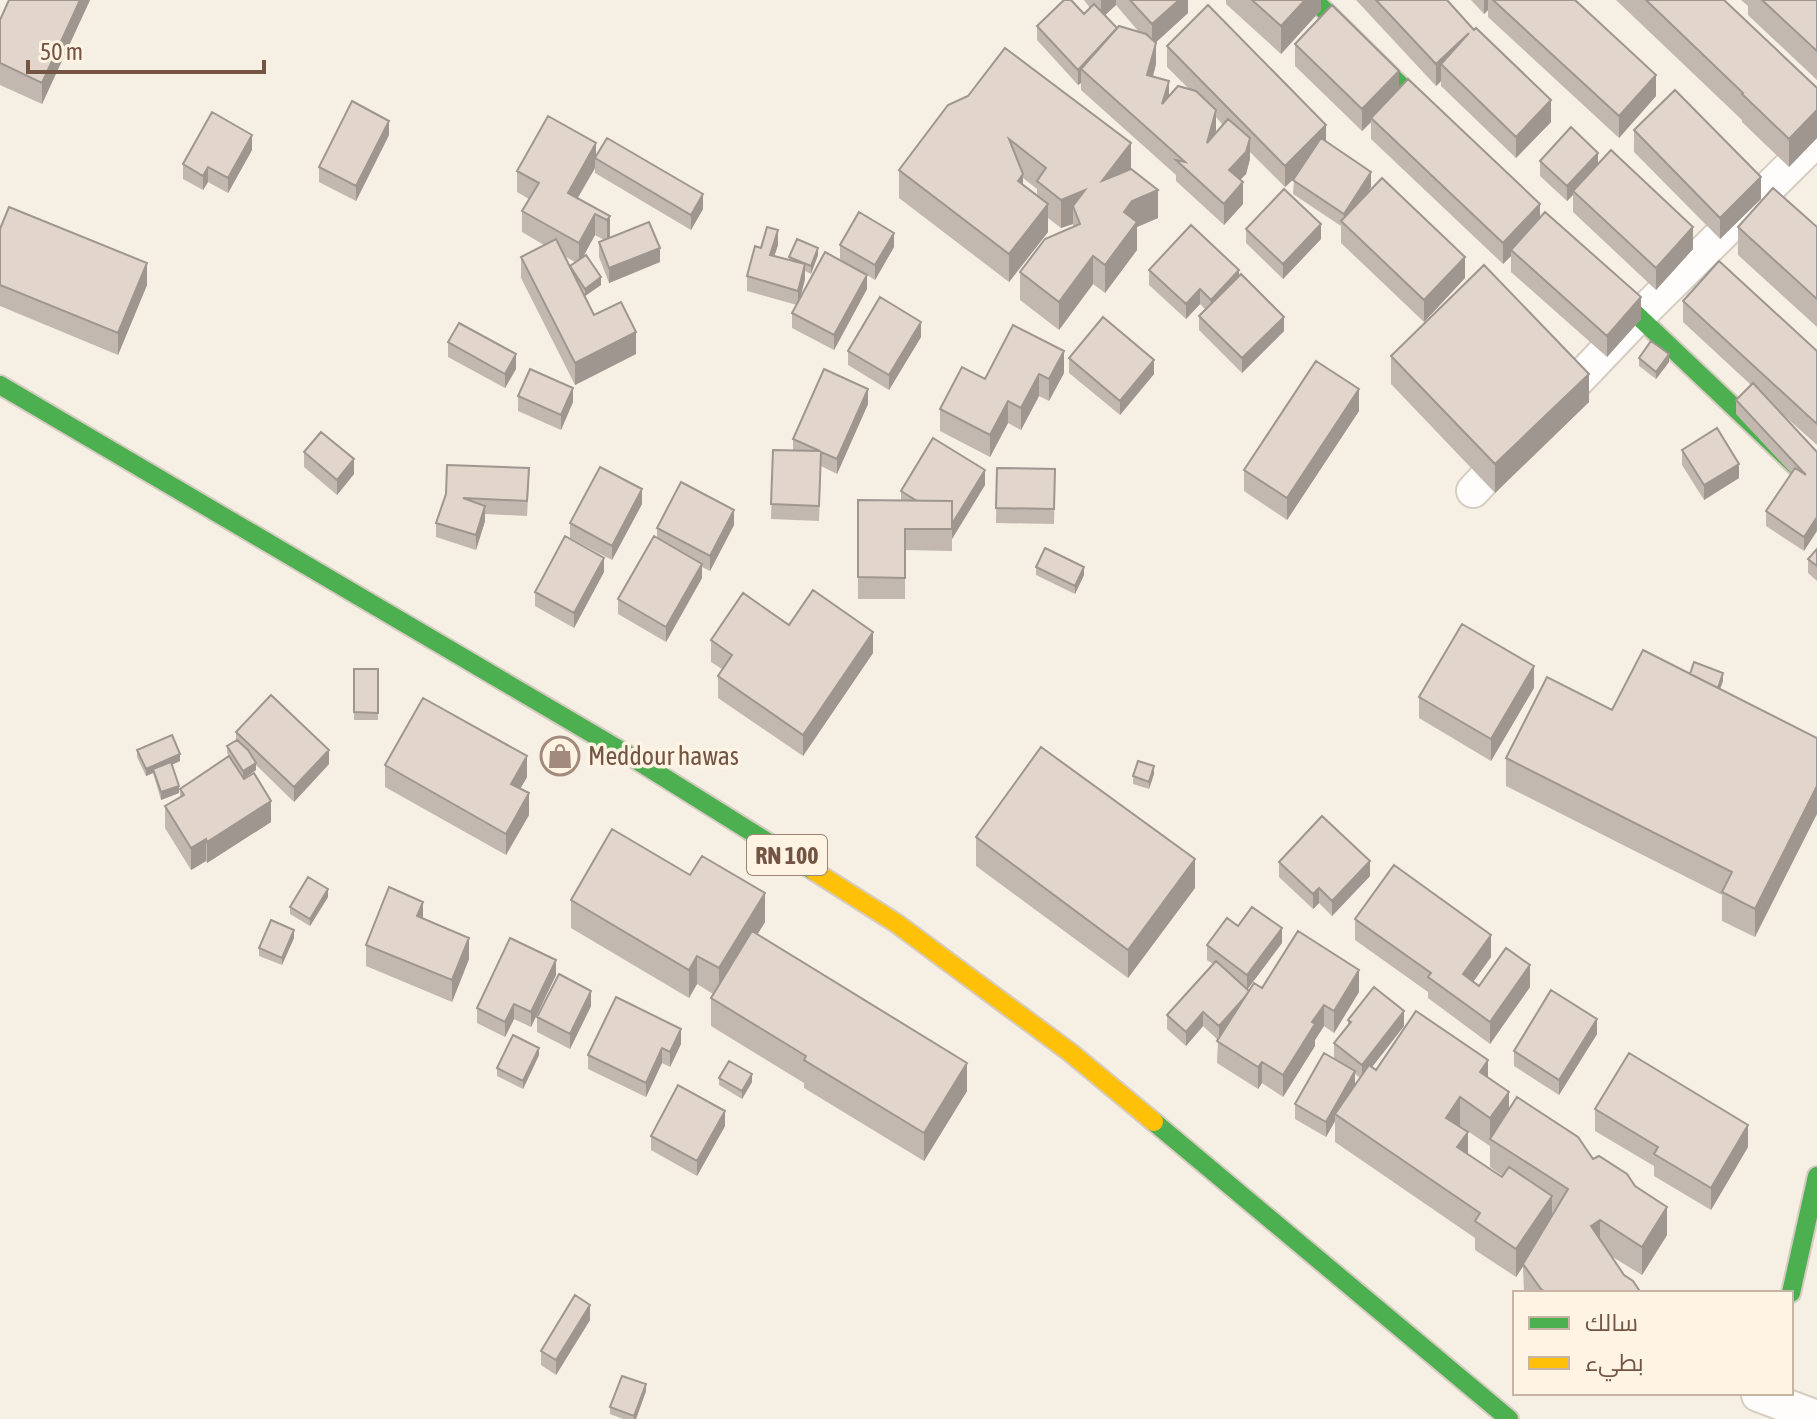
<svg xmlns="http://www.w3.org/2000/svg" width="1817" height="1419" viewBox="0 0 1817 1419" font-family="'Asap Condensed',Cairo,sans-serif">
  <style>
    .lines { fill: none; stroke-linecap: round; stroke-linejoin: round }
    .street-casing { stroke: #d7ccc2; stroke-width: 36 }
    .fast-casing { stroke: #d6cbc1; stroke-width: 22 }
    .slow-casing { stroke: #d6cbc1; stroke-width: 22 }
    .street { stroke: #fefdfb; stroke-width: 32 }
    .fast { stroke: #4caf50; stroke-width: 18 }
    .slow { stroke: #ffc107; stroke-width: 18 }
    .wall { fill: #c2b8af; fill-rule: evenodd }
    .shaded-wall { fill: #9e968f }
    .building { fill: #e2d6cc; stroke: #9e968f; stroke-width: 2 }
    .labels { text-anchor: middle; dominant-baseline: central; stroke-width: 7; stroke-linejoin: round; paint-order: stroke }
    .shield { fill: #fff4e4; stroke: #9e8574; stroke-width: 2 }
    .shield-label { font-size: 24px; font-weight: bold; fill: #745544 }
    .poi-label { font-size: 26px; fill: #745544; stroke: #fff4e4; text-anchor: start }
  </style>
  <rect width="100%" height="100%" fill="#f6efe4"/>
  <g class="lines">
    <!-- street casing -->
    <g class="street-casing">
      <path id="street" d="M1557,402L1638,317L1817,140
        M1473,491L1511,450
        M1758,1395L1817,1417"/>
    </g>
    <!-- fast casing -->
    <g class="fast-casing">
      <path id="fast" d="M1314,0L1443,127
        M1598,278L1817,486
        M0,385L625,753L814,871
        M1154,1122L1509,1419
        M1791,1293L1817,1176"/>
    </g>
    <!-- slow casing -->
    <g class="slow-casing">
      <path id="slow" d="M814,871L896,923L1071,1053L1154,1122"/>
    </g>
    <!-- street -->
    <use href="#street" class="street"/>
    <!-- fast -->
    <use href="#fast" class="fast"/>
    <!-- slow -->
    <use href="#slow" class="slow"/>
  </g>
  <!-- wall -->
  <path class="wall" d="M90,0L42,104L0,85V20Z
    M1084,0H1188V13L1156,42V64L1153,77L1169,97L1189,89L1167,67V46L1326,141L1371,187L1367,193L1465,278L1424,322L1341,243V226L1293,194L1294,179L1285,187L1250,152V159L1246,174L1240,180L1243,204L1224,225L1176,181V175L1081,90V83L1078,85L1037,40V26L1084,14L1090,8ZM1116,5L1139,32L1117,28L1105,15ZM1216,117L1223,125L1216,133Z
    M1226,0H1321V10L1281,54L1226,4Z
    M1356,0H1447L1551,122L1516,158L1441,86V81L1436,86Z
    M1471,0H1575L1656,96L1619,138L1488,17V10L1484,14Z
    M1616,0H1724L1817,88V138L1789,167L1742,122V120Z
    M1741,0H1817V80L1748,15V6Z
    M1295,44L1399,89L1540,218L1641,319L1607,357L1511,272V256L1503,264L1371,139V122L1362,131L1295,66Z
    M948,105L1131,169L1158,218L1137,227V250L1105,293L1093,284L1059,330L1020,300V272L1073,227V224L1061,228L1048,218V232L1009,282L899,198V170ZM1023,178L1037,189V195L1023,185Z
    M1634,130L1761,199L1720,239L1634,152Z
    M389,135L356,201L319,182V167Z
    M252,150L228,193L208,182L203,190L183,179V164Z
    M596,156L703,209L691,230L595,173V168L578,198L610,216V238L660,262L609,283L599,257V242L604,240L595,235L583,257L601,285L585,296L594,315L636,354L575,385L521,278V257L544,245L522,232V211L529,199L517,192V171ZM566,257L575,262L570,266Z
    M1540,161L1598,163L1693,249L1656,290L1573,212V195L1567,201L1540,176Z
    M1738,227H1817V327L1738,255Z
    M0,229L147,285L118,355L0,306Z
    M1246,229L1321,239L1283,279L1246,243Z
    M778,245L774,256L789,260V257L818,255L811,274L805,271V279L800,300L857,270L840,259V245L894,247L875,280L867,275V289L834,350L792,328V313L797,305L747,291V276L761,248Z
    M1149,270L1239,275L1284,331L1242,373L1199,330V316L1205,309L1200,304L1186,319L1149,285Z
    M1683,301L1817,351V445L1777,409L1817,452L1804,551L1766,526V511L1792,474L1736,414V400L1751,385L1683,322Z
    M921,337L889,390L848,365V351Z
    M448,342L516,369L505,388L448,357Z
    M1391,356L1589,402L1495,493L1391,384Z
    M1069,358L1154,374L1120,415L1069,373Z
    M1639,358L1669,362L1656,379L1639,366Z
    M1064,373L1049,401L1039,396L1021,430L1008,423L990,457L940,431V409L985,379Z
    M518,396L573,402L561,430L518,411Z
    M868,404L837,474L821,466L819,521L771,519L773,450L793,451V439Z
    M1359,411L1287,520L1244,491V470Z
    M1682,450L1739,478L1704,500L1682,465Z
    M304,452L354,474L337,495L304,467Z
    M997,468L1055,469L1054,524L996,523Z
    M529,483L527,516L485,514V521L476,550L436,537V523L446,494Z
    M985,485L952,539V551L905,550V599H858V500H901V491Z
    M642,504L612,560L570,538V523Z
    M734,525L710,571L702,567V578L666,642L618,614V599L657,538V528Z
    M1817,549V581L1808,573V559Z
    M1036,567L1084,575L1075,594L1036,575Z
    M604,572L574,628L535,606V592Z
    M711,640L873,653L803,756L718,698V676L722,669L711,662Z
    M354,669H378V720H354Z
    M1690,674L1723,681L1720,689L1817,738L1755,937L1722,921V895L1506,786V758Z
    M1534,688L1491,761L1419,718V697Z
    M236,732L329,764L294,802L256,765V770L244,778L271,822L207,863L206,861L191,870L165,828V806L180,797V789L229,756L227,753V746L236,740Z
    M137,750L180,761L171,765L179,793L161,800L153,773L146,776L137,757Z
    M385,765L527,777L520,789L529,815L506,855L385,787Z
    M1154,774L1149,789L1133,784V776Z
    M976,837L1195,888L1128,978L976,866Z
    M1279,862L1370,876L1332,916L1319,903L1313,909L1279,877Z
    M328,897L310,926L290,914V907Z
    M571,900L765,922L757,934L967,1091L924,1161L804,1088V1083L711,1026V998L713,994L697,984L689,998L571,928Z
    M423,918L469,959L452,1002L366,966V945Z
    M1355,919L1491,957L1473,982L1479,986L1530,987L1490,1044L1428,998V992L1355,940Z
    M1238,926L1282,943L1247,989L1249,991L1262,988L1359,992L1334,1033L1324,1026L1315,1040V1046L1283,1097L1262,1083L1258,1089L1217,1063L1218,1040L1203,1026L1186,1046L1167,1029V1015L1213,964L1207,960V945Z
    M294,938L282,965L259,956V948Z
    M556,975L531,1027L514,1019L505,1037L477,1023V1008Z
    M591,1006L570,1049L537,1032V1017Z
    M1348,1020L1404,1026L1372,1067L1376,1070L1488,1077L1509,1109L1593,1159L1667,1235L1642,1275L1611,1256L1624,1275L1641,1293H1524L1523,1266L1516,1277L1475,1250V1238L1335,1142V1121L1326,1137L1295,1119V1104L1341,1063L1334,1058V1043L1348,1025ZM1355,1074L1360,1078L1355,1085ZM1460,1126L1490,1146V1167L1503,1176L1502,1177L1468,1154Z
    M1597,1034L1559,1095L1514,1066V1051Z
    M681,1044L670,1067L662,1063L646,1097L588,1069V1055Z
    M539,1055L523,1089L497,1076V1068Z
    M719,1078L752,1082L742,1099L719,1085Z
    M1595,1109L1748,1147L1711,1210L1654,1176V1166L1595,1131Z
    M725,1126L697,1176L651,1150V1136Z
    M590,1320L556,1375L541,1365V1351Z
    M646,1391L636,1419H623L610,1414V1407Z"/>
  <!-- shaded-wall -->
  <path class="shaded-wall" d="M80,0H90L42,104V83Z
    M1101,0H1116V5L1101,19Z
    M1179,0H1188V13L1152,46V24Z
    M1305,0H1321V10L1281,54V26Z
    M1484,0H1488V10L1484,14Z
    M1469,33L1441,64V81L1436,86V64Z
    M1156,43V64L1147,97V75Z
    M1081,69V83L1078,85V70Z
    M1399,71V93L1371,118V122L1362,131V109Z
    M1656,75V96L1619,138V116Z
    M1169,81V103L1162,104Z
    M1551,100V122L1516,158V137Z
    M1216,110V132L1207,164V143Z
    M1817,110V138L1789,167V139Z
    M389,121V135L356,201V186Z
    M1326,125V147L1285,187V166Z
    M252,135V150L228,193V178Z
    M1250,138V159L1246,174L1229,191V170Z
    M596,143V160L595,158V168L568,214V193Z
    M1131,143V172L1102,181Z
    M1598,153V167L1573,191V195L1567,201V186Z
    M208,167V182L203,190V176Z
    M1371,172V187L1345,226L1344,225V214Z
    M1023,174V202L1018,181Z
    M1761,177V199L1720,239V218Z
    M1243,182V204L1224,225V204Z
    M1085,190L1073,206V224L1061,228V200Z
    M1158,190V218L1137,227V250L1105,293V265L1124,212L1132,201Z
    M703,194V209L691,230V215Z
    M1048,204V232L1009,282V254Z
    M1540,204V226L1511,250V256L1503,264V243Z
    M595,214V235L579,264V243Z
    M610,216V238L607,242V220Z
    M1321,224V239L1283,279V264Z
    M1693,227V249L1656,290V268Z
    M778,230V245L770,269V255Z
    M894,233V247L875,280V265Z
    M660,248V262L609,283V268Z
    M818,248V255L811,274V266Z
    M1093,256V284L1059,330V302Z
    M1465,257V278L1424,322V300Z
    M147,263V285L118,355V333Z
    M805,264V279L798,306V291Z
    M1239,270V285L1211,315V300Z
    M867,275V289L834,350V335Z
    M601,277V285L585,296V289Z
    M1200,289V304L1186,319V304Z
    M1641,297V319L1607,357V336Z
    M1284,317V331L1242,373V358Z
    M921,322V337L889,390V375Z
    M636,332V354L575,385V363Z
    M1064,351V373L1049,401V379Z
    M516,354V369L505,388V374Z
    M1669,354V362L1656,379V372Z
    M1154,360V374L1120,415V401Z
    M1039,374V396L1021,430V408Z
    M1589,374V402L1495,493V464Z
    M573,388V402L561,430V415Z
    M868,389V404L837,474V459Z
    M1359,389V411L1287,520V498Z
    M1008,401V423L990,457V435Z
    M354,459V474L337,495V480Z
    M1739,464V478L1704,500V485Z
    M985,470V485L952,539V551V501Z
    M642,489V504L612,560V546Z
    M485,506V521L476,550V535Z
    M734,510V525L710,571V556Z
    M1817,517V531L1804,551V537Z
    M604,558V572L574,628V613Z
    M702,564V578L666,642V627Z
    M1084,567V575L1075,594V586Z
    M873,632V653L803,756V735Z
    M1534,666V688L1491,761V739Z
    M1723,673V681L1714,705V697Z
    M329,750V764L294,802V787Z
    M180,754V761L154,773L153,769V773L146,776V769Z
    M527,756V777L511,805V784Z
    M256,763V770L243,779V771Z
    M1154,766V774L1149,789V782Z
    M179,786V793L161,800V792Z
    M1817,786V814L1755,937V909Z
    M529,793V815L506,855V834Z
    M271,801V822L207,863V842Z
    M206,839V861L191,870V848Z
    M1195,859V888L1128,978V950Z
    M1370,861V876L1332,916V901Z
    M1319,888V903L1313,909V894Z
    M328,889V897L310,926V919Z
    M765,893V922L719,997V968Z
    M423,902V923L417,916Z
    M1282,928V943L1247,990V975Z
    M294,930V938L282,965V958Z
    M1491,935V957L1463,996V974Z
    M469,938V959L452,1002V980Z
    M697,956V984L689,998V970Z
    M556,960V975L531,1027V1012Z
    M1530,965V987L1490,1044V1022Z
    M1359,970V992L1334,1033V1011Z
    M591,991V1006L570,1049V1034Z
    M1250,992L1219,1041V1026Z
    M514,1004V1019L505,1037V1022Z
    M1324,1005V1026L1315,1040V1046L1283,1097V1075L1312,1022Z
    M1404,1011V1026L1362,1080V1065Z
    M1203,1012V1026L1186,1046V1032Z
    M1597,1019V1034L1559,1095V1080Z
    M681,1029V1044L670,1067V1052Z
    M539,1048V1055L523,1089V1081Z
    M662,1048V1063L646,1097V1083Z
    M1488,1060V1088L1480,1072Z
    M1262,1062V1083L1258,1089V1067Z
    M967,1063V1091L924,1161V1133Z
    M1355,1071V1086L1335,1114V1121L1326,1137V1122Z
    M752,1074V1082L742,1099V1091Z
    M1509,1092V1120L1490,1139V1118Z
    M1460,1097V1126L1446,1146V1118Z
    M725,1111V1126L697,1176V1161Z
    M1748,1125V1147L1711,1210V1188Z
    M1468,1132V1160L1457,1147Z
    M1552,1196V1224L1516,1277V1249Z
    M1667,1207V1235L1642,1275V1247Z
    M1600,1220V1248L1591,1226Z
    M590,1305V1320L556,1375V1360Z
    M646,1384V1391L636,1419H634V1416Z"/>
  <!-- building -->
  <path class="building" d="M9,0H80L42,83L0,63V20Z
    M1064,0H1071L1084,14L1094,4L1117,28L1078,70L1037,26Z
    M1130,0H1179L1152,24Z
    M1252,0H1305L1281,26Z
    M1376,0H1447L1474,30L1476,28L1551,100L1516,137L1441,64L1469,33L1436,64Z
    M1493,0H1575L1656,75L1619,116Z
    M1646,0H1724L1817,88V110L1789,139L1742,94L1743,93Z
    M1762,0H1817V51Z
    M1208,5L1326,125L1285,166L1167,46Z
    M1332,5L1399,71L1362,109L1295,44Z
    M1119,26L1146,34L1156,43L1147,75L1169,81L1162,104L1178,86L1196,91L1216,110L1207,143L1228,119L1250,138L1246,152L1229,170L1243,182L1224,204L1176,160L1185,162L1081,69Z
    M1005,48L1131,143L1102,181L1131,169L1158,190L1132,201L1124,212L1137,222L1105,265L1093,256L1059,302L1020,272L1045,239L1080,224L1073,206L1085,190L1061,200L1037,181L1046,168L1009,139L1023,174L1018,181L1048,204L1009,254L899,170L948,105L968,96Z
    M1408,79L1540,204L1503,243L1371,118Z
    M1675,90L1761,177L1720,218L1634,130Z
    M352,101L389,121L356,186L319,167Z
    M212,112L252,135L228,178L208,167L203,176L183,164Z
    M548,116L596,143L568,193L610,216L607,220L595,214L579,243L522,211L539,183L517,171Z
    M1571,127L1598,153L1567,186L1540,161Z
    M607,138L703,194L691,215L595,158Z
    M1321,138L1371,172L1344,214L1293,180Z
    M1611,150L1693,227L1656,268L1573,191Z
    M1382,178L1465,257L1424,300L1341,221Z
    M1773,188L1817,227V299L1738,227Z
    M1284,189L1321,224L1283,264L1246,229Z
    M9,207L147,263L118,333L0,285V229Z
    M859,212L894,233L875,265L840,245Z
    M1545,212L1641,297L1607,336L1511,250Z
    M649,222L660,248L609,268L599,242Z
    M1191,225L1239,270L1211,300L1200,289L1186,304L1149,270Z
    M767,227L778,230L770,255L805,264L798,291L747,276L755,246L761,248Z
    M556,239L594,315L621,302L636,332L575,363L521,257Z
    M797,239L818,248L811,266L789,257Z
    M825,252L867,275L834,335L792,313Z
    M586,255L601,277L585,289L570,266Z
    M1719,261L1817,351V424L1683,301Z
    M1484,265L1589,374L1495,464L1391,356Z
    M1241,274L1284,317L1242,358L1199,316Z
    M880,297L921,322L889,375L848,351Z
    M1103,317L1154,360L1120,401L1069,358Z
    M459,323L516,354L505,374L448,342Z
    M1013,325L1064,351L1049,379L1039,374L1021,408L1008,401L990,435L940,409L962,367L985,379Z
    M1651,341L1669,354L1656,372L1639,358Z
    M1316,361L1359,389L1287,498L1244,470Z
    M530,369L573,388L561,415L518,396Z
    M824,369L868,389L837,459L821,452L819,506L771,504L773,450L820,451L793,439Z
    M1753,383L1817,452V517L1804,537L1766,511L1795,468L1806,475L1736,400Z
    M1717,428L1739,464L1704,485L1682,450Z
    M321,432L354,459L337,480L304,452Z
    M933,438L985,470L952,524V501H917L901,491Z
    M447,465L529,468L527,501L463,498L485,506L476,535L436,523L446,494Z
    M600,467L642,489L612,546L570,523Z
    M997,468L1055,469L1054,509L996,508Z
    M681,482L734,510L710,556L657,528Z
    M858,500L952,501V529H905V578L858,577Z
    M565,536L604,558L574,613L535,592Z
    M654,536L702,564L666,627L618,599Z
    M1045,548L1084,567L1075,586L1036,567Z
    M1817,549V566L1808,559Z
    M813,590L873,632L803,735L718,676L732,655L711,640L743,593L789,625Z
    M1462,624L1534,666L1491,739L1419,697Z
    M1643,650L1817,738V786L1755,909L1722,892L1732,872L1506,758L1547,677L1612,710Z
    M1694,662L1723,673L1718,688L1690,674Z
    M354,669H378V713L354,712Z
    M271,695L329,750L294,787L236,732Z
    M423,698L527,756L511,784L529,793L506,834L385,765Z
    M172,735L180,754L146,769L137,750Z
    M237,740L248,750L256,763L243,771L227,746Z
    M1041,747L1195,859L1128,950L976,837Z
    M229,756L244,779L254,773L271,801L207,842L206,839L191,848L165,806L184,795L180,789Z
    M1138,761L1154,766L1149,782L1133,776Z
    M171,762L179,786L161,792L153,769Z
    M1322,816L1370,861L1332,901L1319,888L1313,894L1279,862Z
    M612,829L690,875L702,856L765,893L719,968L697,956L689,970L571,900Z
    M1394,865L1491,935L1463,974L1479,986L1506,948L1530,965L1490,1022L1428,977L1431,973L1355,919Z
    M308,877L328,889L310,919L290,907Z
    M389,887L423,902L417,916L469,938L452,980L366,945Z
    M1252,907L1282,928L1247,975L1207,945L1227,918L1238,926Z
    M271,920L294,930L282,958L259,948Z
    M752,931L967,1063L924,1133L804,1060L806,1056L711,998Z
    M1298,931L1359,970L1334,1011L1324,1005L1312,1022L1315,1024L1283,1075L1262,1062L1258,1067L1217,1041L1254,983L1262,988Z
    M510,938L556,960L531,1012L514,1004L505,1022L477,1008Z
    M1216,961L1249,991L1244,998L1219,1026L1203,1012L1186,1032L1167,1015Z
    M559,974L591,991L570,1034L537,1017Z
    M1374,987L1404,1011L1362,1065L1334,1043L1351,1022L1348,1020Z
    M1551,990L1597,1019L1559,1080L1514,1051Z
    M616,997L681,1029L670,1052L662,1048L646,1083L588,1055Z
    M1416,1011L1488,1060L1480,1072L1509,1092L1490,1118L1460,1097L1446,1118L1468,1132L1457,1147L1502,1177L1509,1167L1552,1196L1516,1249L1475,1221L1480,1213L1335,1114L1369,1065L1376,1070Z
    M513,1035L539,1048L523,1081L497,1068Z
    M1324,1053L1355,1071L1326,1122L1295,1104Z
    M1629,1053L1748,1125L1711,1188L1654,1154L1658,1147L1595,1109Z
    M729,1061L752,1074L742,1091L719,1078Z
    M678,1085L725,1111L697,1161L651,1136Z
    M1517,1097L1578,1137L1593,1159L1599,1156L1627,1174L1635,1186L1667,1207L1642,1247L1600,1220L1591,1226L1624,1275L1633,1281L1641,1293H1546L1541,1289L1523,1264L1568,1189L1490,1139Z
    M575,1295L590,1305L556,1360L541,1351Z
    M622,1376L646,1384L634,1416L610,1407Z"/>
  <!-- icons -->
  <defs>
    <g id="shop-ring" transform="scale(2)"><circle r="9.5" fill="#fff4e4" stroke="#a28b7c" stroke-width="1.5"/><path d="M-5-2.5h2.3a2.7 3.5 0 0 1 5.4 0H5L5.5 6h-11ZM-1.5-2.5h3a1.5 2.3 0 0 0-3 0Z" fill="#a28b7c"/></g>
  </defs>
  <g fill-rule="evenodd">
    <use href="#shop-ring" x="560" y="756"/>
  </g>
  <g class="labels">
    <!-- shield labels -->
    <rect class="shield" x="747" y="835" width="80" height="40" rx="6"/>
    <g class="shield-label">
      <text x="787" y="855">RN 100</text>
    </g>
    <!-- poi labels -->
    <g class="poi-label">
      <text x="588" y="756">Meddour hawas</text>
    </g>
  </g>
  <!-- legend -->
  <rect x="1513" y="1291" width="280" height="104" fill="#fff4e4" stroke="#c7b4a4" stroke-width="2"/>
  <rect x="1529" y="1317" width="40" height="12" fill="#4caf50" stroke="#c7b4a4" stroke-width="2"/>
  <text x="1585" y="1331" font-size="24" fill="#745544">سالك</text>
  <rect x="1529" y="1357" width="40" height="12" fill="#ffc107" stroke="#c7b4a4" stroke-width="2"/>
  <text x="1585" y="1371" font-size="24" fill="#745544">بطيء</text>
  <!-- scale -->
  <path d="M28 60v12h236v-12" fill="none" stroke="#745544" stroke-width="4"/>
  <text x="40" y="60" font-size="24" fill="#745544" stroke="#fff4e4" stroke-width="6" paint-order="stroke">50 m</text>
</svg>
